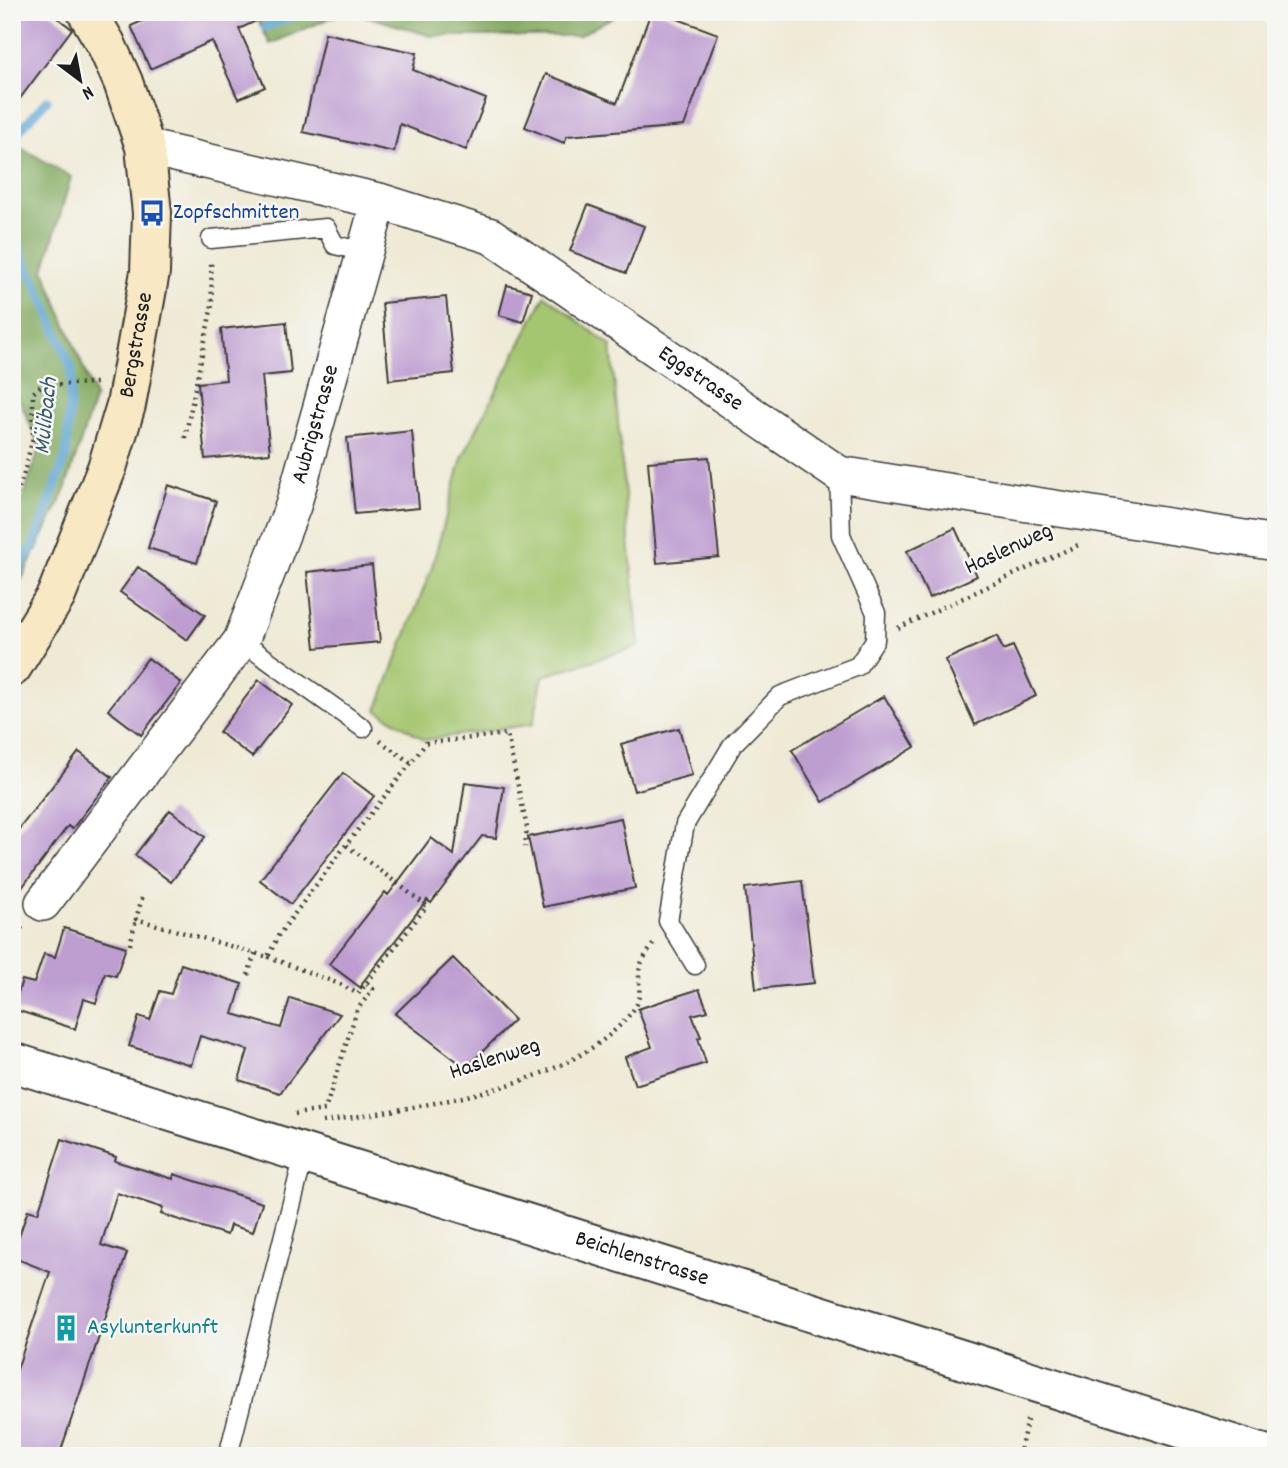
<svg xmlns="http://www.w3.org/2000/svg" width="1288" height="1468" viewBox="0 0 1288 1468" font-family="Dekko,sans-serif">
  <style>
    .green { fill: #a5c66f; stroke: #607146; stroke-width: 2 }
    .forest { fill: #84ab62; stroke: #50643f; stroke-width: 2 }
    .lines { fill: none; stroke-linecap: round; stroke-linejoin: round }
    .stream { stroke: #5ba5d3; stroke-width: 9 }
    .building { fill: #be9ed1 }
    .service-casing { stroke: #3c3b38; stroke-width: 21 }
    .minor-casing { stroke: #3c3b38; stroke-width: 38 }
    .tertiary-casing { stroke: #3c3b38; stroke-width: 42 }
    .secondary-casing { stroke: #3c3b38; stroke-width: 42 }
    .path { stroke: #3c3b38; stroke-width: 4.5; stroke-dasharray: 2 5; stroke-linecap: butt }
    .service { stroke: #fff; stroke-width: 18 }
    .minor { stroke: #fff; stroke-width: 35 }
    .tertiary { stroke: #fff; stroke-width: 38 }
    .secondary { stroke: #f8e8c3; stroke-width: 38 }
    .labels { text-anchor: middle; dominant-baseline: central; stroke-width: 5; stroke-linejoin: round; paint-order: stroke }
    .transit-label { font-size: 23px; fill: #164399; stroke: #f6f6f2; text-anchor: start }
    .street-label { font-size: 23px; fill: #1c1c1c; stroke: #f6f6f2 }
    .culture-label { font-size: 23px; fill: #0d838f; stroke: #f6f6f2; text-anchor: start }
    .water-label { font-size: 24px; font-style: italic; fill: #385a6e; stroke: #f6f6f2 }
  </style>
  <rect width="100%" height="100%" fill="#f6f6f2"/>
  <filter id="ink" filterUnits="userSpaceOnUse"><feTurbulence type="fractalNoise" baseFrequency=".0143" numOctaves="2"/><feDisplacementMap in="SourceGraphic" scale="14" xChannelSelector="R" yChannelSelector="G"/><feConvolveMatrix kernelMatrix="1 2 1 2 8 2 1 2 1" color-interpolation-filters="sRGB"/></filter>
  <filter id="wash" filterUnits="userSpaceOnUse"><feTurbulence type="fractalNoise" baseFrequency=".00686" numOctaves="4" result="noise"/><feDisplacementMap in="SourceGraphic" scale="28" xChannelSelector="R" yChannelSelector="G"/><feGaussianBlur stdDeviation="1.57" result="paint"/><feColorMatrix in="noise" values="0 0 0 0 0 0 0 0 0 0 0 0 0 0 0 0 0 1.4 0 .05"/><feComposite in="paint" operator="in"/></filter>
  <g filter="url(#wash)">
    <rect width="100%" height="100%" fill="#efead5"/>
    <!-- green -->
    <path class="green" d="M545,295L611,346L639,646L543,676L533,724L425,740L377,710L432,567L462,458Z"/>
    <!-- forest -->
    <path class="forest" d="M254,12H344L270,44Z
      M353,12H622L578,36H431Z
      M16,144L71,177L44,270L95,397L64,493L12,599V531L40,447L12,383V149Z"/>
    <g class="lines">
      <!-- stream -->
      <path class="stream" d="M1263,12L1276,17
        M265,27L304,12
        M12,146L19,131L47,100
        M12,211L21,254L42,296L72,370L66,456L35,542L12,585"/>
    </g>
    <g id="blocks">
      <!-- building -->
      <path class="building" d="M12,12H50L72,29L12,109Z
        M162,12H275L239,29L265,87L238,99L212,41L150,69L131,26Z
        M651,12H659L718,34L684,126L567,136L564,143L525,127L546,74L617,103Z
        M325,33L417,53L413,70L486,99L466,150L400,124L394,152L303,132Z
        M588,205L644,226L626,273L570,251Z
        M507,285L532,292L523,322L499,315Z
        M446,297L454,373L389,380L382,303Z
        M286,322L291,373L262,376L270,453L205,459L198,383L226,380L221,329Z
        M412,431L419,508L355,514L347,438Z
        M709,457L719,557L657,563L648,462Z
        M168,485L216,501L197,563L148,548Z
        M955,528L977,576L929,598L907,551Z
        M372,565L380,642L315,648L307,572Z
        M138,567L205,615L187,640L120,592Z
        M997,636L1003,650L1013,646L1036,696L975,725L945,660Z
        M148,658L181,683L141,735L108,710Z
        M259,680L292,705L252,757L219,732Z
        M884,696L915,747L823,802L792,750Z
        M679,728L692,775L634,791L621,744Z
        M79,752L112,777L72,829L68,826L12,901V838Z
        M343,773L374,796L291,904L260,880Z
        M465,782L504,787L496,838L482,836L431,903L427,900L363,982L361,988L329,964L385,892L388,895L431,838L454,855Z
        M170,810L205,837L171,882L135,855Z
        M621,818L635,888L543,907L528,837Z
        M802,881L814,983L756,989L745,888Z
        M64,928L126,947L116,976L105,973L96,1003L84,999L75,1029L13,1009L22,980L34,983L44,954L55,957Z
        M453,958L514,1020L466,1068L395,1014Z
        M181,964L242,984L233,1014L281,1028L290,998L340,1014L280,1093L239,1080L248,1050L200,1036L191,1065L129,1046L139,1016L150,1020L160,991L171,994Z
        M699,989L708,1011L692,1015L701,1037L698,1038L706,1063L635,1085L625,1057L652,1047L638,1009Z
        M62,1139L116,1157L115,1161L173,1179L174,1174L262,1203L253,1232L230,1225L227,1235L161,1214L163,1208L117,1193L101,1245L127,1253L59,1456H12V1384L50,1272L12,1257L28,1210L38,1213Z"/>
    </g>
  </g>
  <g filter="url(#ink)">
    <use href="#blocks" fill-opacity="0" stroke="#3c3b38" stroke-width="2"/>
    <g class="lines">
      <!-- service casing -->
      <g class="service-casing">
        <path id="service" d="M211,239L326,228L335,245L365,252
          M241,641L363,728
          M695,965L668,921L685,824L733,744L780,696L858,666L875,640L876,613L841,535L839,474
          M228,1456L304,1155"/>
      </g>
      <!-- minor casing -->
      <g class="minor-casing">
        <g id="minor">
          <path id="s1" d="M145,147L379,201L491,236L839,474L1276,543"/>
          <path id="s2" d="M43,903L241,641L293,506L379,201"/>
        </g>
      </g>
      <!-- tertiary casing -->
      <g class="tertiary-casing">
        <g id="tertiary">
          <path id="s3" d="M12,1062L1270,1456"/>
        </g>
      </g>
      <!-- secondary casing -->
      <g class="secondary-casing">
        <g id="secondary">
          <path id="s4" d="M12,667L56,596L107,468L126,405L150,272L152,213L145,147L123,82L106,44L87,12"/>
        </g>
      </g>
      <!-- path -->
      <path class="path" d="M185,438L212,305L211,261
        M12,508L23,477L33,437V393L42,385L97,383
        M898,628L1078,545
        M380,741L411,763L426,743L507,734L527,828L525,847
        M142,898L136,919L268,957L278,936L346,845
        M12,939L23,926
        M130,945L136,919
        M268,957L342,985L358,994L427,906L346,845L411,763
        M248,975L255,953
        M295,1114L325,1110L357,1010L373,989L367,984
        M323,1122C415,1106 579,1090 636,1006C643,994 636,977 641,964C644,956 651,949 655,941
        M1019,1456L1028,1416"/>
      <!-- service -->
      <use href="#service" class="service"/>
      <!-- minor -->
      <use href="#minor" class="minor"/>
      <!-- tertiary -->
      <use href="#tertiary" class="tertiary"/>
      <!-- secondary -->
      <use href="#secondary" class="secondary"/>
    </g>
  </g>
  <!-- icons -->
  <defs>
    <g id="bus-bare" transform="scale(2.1)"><path d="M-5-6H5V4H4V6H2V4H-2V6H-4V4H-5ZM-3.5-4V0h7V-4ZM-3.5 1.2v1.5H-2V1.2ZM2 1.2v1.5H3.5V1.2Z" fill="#1a4fb4" stroke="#f6f6f2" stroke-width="2.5" paint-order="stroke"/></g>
    <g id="building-bare" transform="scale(2.1)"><path d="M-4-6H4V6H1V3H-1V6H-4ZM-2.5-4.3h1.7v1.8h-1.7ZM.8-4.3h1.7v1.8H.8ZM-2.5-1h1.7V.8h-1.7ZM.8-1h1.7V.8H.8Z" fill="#0f9aa8" stroke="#f6f6f2" stroke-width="2.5" paint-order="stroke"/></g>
  </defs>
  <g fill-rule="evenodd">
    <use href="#bus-bare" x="152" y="213"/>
    <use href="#building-bare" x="66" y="1328"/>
  </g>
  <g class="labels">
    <!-- transit labels -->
    <g class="transit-label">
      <text x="173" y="213">Zopfschmitten</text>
    </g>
    <!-- street labels -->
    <g class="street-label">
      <text stroke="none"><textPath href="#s4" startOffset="348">Bergstrasse</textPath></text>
      <text stroke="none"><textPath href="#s1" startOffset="611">Eggstrasse</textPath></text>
      <text stroke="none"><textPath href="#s2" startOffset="558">Aubrigstrasse</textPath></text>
      <text transform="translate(1009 550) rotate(-25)">Haslenweg</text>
      <text transform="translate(495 1060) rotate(-18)">Haslenweg</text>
      <text stroke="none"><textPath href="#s3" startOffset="660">Beichlenstrasse</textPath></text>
    </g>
    <!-- culture labels -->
    <g class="culture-label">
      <text x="87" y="1328">Asylunterkunft</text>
    </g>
    <!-- water labels -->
    <g class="water-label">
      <text transform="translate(47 416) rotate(-84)">Mülibach</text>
    </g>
  </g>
  <!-- margin -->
  <rect width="1288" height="1468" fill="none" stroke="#f6f6f2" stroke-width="42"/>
  <!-- north arrow -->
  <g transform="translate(80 80) rotate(148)" stroke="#f6f6f2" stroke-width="5" paint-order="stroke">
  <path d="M0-5L12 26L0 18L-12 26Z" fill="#1c1c1c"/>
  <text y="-10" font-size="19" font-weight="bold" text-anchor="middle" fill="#1c1c1c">N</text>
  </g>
</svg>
